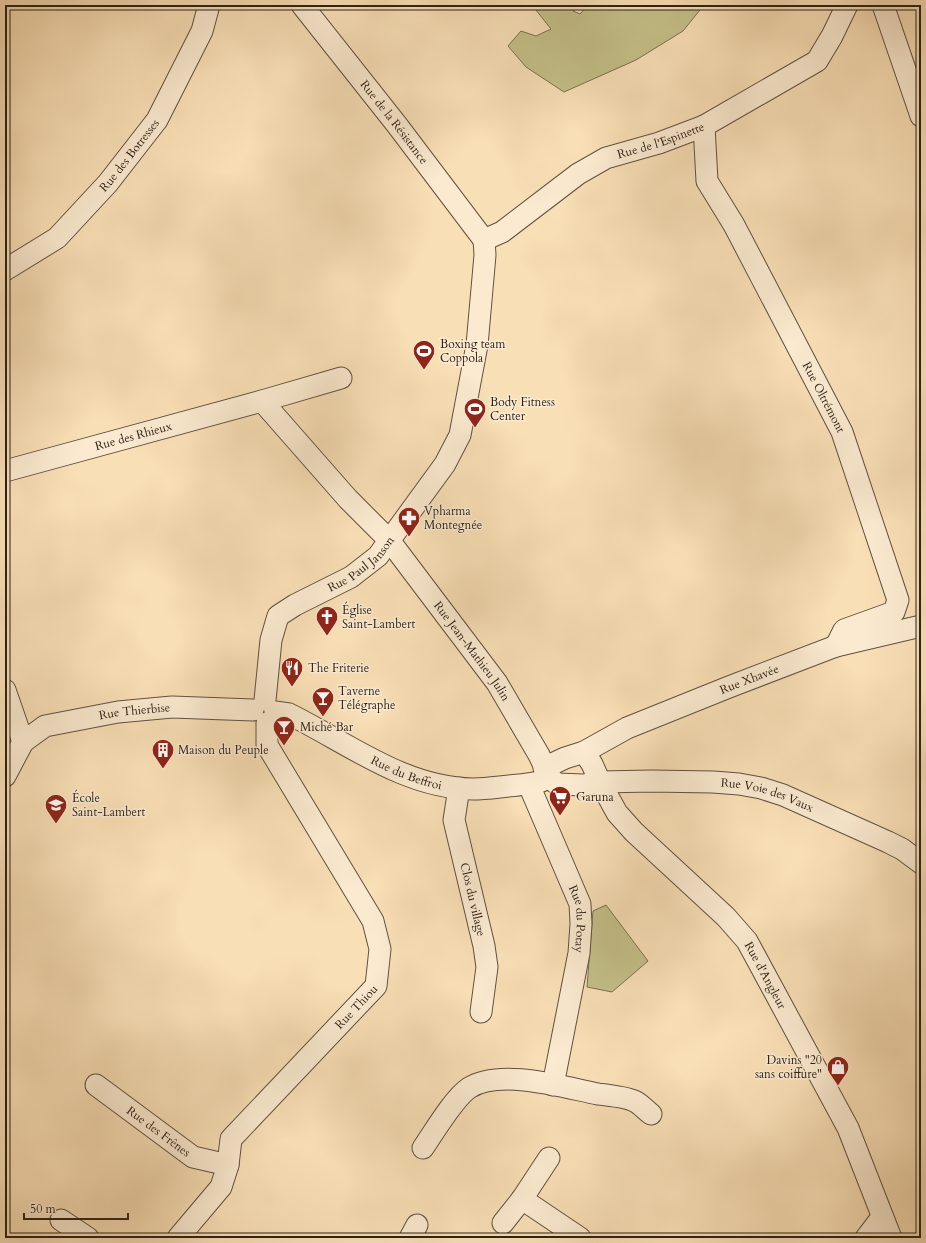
<svg xmlns="http://www.w3.org/2000/svg" width="926" height="1243" viewBox="0 0 926 1243" font-family="Cardo,serif">
  <style>
    .green { fill: #c4c089; stroke: #787151 }
    .lines { fill: none; stroke-linecap: round; stroke-linejoin: round }
    .minor-casing { stroke: #5f5140; stroke-width: 23 }
    .minor { stroke: #fbead0; stroke-width: 21 }
    .labels { text-anchor: middle; dominant-baseline: central; stroke-width: 3; stroke-linejoin: round; paint-order: stroke }
    .street-label { font-size: 12px; fill: #2c2219; stroke: #fbead0 }
    .poi-label { font-size: 12px; fill: #2c2219; stroke: #fbead0; text-anchor: start }
  </style>
  <rect width="100%" height="100%" fill="#f9dfb6"/>
  <filter id="stains"><feTurbulence type="fractalNoise" baseFrequency=".005" numOctaves="4"/><feColorMatrix values="0 0 0 0 .2 0 0 0 0 .09 0 0 0 0 .02 0 0 0 .5 -.17"/></filter>
  <radialGradient id="worn" r=".72"><stop offset=".6" stop-color="#630" stop-opacity="0"/><stop offset="1" stop-color="#630" stop-opacity=".3"/></radialGradient>
  <!-- green -->
  <path class="green" d="M532,5H580L573,11L580,14L588,5H704L683,31L636,60L564,92L526,67L508,46L521,31L536,36L551,29Z
    M606,905L648,961L612,992L587,987L593,911Z"/>
  <g class="lines">
    <!-- minor casing -->
    <g class="minor-casing">
      <g id="minor">
        <path id="s1" d="M302,5L397,125L484,240"/>
        <path d="M883,5L921,116"/>
        <path id="s2" d="M704,126L707,181L734,225L842,432L898,600L894,612L844,630L836,646"/>
        <path id="s3" d="M484,240L502,232L578,174L606,158L659,143L704,126L817,61L832,36L847,5"/>
        <path id="s4" d="M5,270L57,238L108,183L157,120L202,31L209,5"/>
        <path id="s5" d="M262,401L348,499L389,540L497,683L539,755L550,778L557,784L583,785L600,782L652,781L713,782L739,784L761,788L783,795L888,842L902,849L921,863"/>
        <path id="s6" d="M5,471L262,401L341,378"/>
        <path d="M5,690L23,742L5,776"/>
        <path id="s7" d="M265,700L271,640L278,616L295,605L351,577L378,556L445,464L460,435L477,345L485,255L484,240"/>
        <path id="s8" d="M275,712L289,714C348,743 404,788 473,789C482,789 491,788 500,787C515,785 528,785 542,781"/>
        <path id="s9" d="M23,742L45,726L118,712L172,707L253,710"/>
        <path id="s10" d="M584,752L592,764L600,782L617,813L634,832L726,917L747,941L848,1128L891,1238"/>
        <path id="s11" d="M544,768L565,758L584,752L627,728L729,687L836,646L921,626"/>
        <path id="s12" d="M529,785L580,904L581,924L579,953L553,1085"/>
        <path id="s13" d="M459,788L454,820L484,946L487,967L481,1012"/>
        <path id="s14" d="M96,1085L193,1157L228,1165"/>
        <path d="M423,1148C434,1132 454,1098 469,1088C500,1068 563,1087 598,1094C607,1095 626,1097 634,1101C640,1103 645,1110 651,1114"/>
        <path d="M522,1199L580,1238"/>
        <path d="M61,1220L88,1238"/>
        <path d="M503,1223L522,1199L549,1158"/>
        <path id="s15" d="M178,1238L221,1187L228,1165L231,1139L376,986L380,949L373,921L267,745V723"/>
        <path d="M410,1238L417,1225"/>
        <path d="M866,1238L882,1217"/>
      </g>
    </g>
    <!-- minor -->
    <use href="#minor" class="minor"/>
  </g>
  <!-- icons -->
  <defs>
    <g id="stadium-pin" transform="scale(1.15)"><path d="M0 17L-7.5 6A9.5 9.5 0 1 1 7.5 6Z" fill="#8f2418" stroke="#fbead0"/><path d="M0-5a6.5 5 0 1 0 0 10a6.5 5 0 1 0 0-10ZM-3.5-1.8h7v3.6h-7Z" fill="#fff"/></g>
    <g id="pharmacy-pin" transform="scale(1.15)"><path d="M0 17L-7.5 6A9.5 9.5 0 1 1 7.5 6Z" fill="#8f2418" stroke="#fbead0"/><path d="M-2-6h4v4h4v4h-4v4h-4v-4h-4v-4h4Z" fill="#fff"/></g>
    <g id="church-pin" transform="scale(1.15)"><path d="M0 17L-7.5 6A9.5 9.5 0 1 1 7.5 6Z" fill="#8f2418" stroke="#fbead0"/><path d="M-1.2-6h2.4v3.5h3.3v2.4h-3.3V6h-2.4V-.1h-3.3v-2.4h3.3Z" fill="#fff"/></g>
    <g id="restaurant-pin" transform="scale(1.15)"><path d="M0 17L-7.5 6A9.5 9.5 0 1 1 7.5 6Z" fill="#8f2418" stroke="#fbead0"/><path d="M-5-6h1v4h1v-4h1v4h1v-4h1v5L-1.5 .5V6h-2V.5L-5-1ZM5-6V6H3V1.5H1.5Q1.5-4 5-6Z" fill="#fff"/></g>
    <g id="bar-pin" transform="scale(1.15)"><path d="M0 17L-7.5 6A9.5 9.5 0 1 1 7.5 6Z" fill="#8f2418" stroke="#fbead0"/><path d="M-6-5H6L.8 .8V4.5H3.5V6h-7V4.5H-.8V.8Z" fill="#fff"/></g>
    <g id="building-pin" transform="scale(1.15)"><path d="M0 17L-7.5 6A9.5 9.5 0 1 1 7.5 6Z" fill="#8f2418" stroke="#fbead0"/><path d="M-4-6H4V6H1V3H-1V6H-4ZM-2.5-4.3h1.7v1.8h-1.7ZM.8-4.3h1.7v1.8H.8ZM-2.5-1h1.7V.8h-1.7ZM.8-1h1.7V.8H.8Z" fill="#fff"/></g>
    <g id="supermarket-pin" transform="scale(1.15)"><path d="M0 17L-7.5 6A9.5 9.5 0 1 1 7.5 6Z" fill="#8f2418" stroke="#fbead0"/><path d="M-6-5.5h2.5l.6 2H6L4.5 2H-2.5L-4.4-4H-6ZM-1.5 3.2a1.3 1.3 0 1 0 .1 0ZM3 3.2a1.3 1.3 0 1 0 .1 0Z" fill="#fff"/></g>
    <g id="school-pin" transform="scale(1.15)"><path d="M0 17L-7.5 6A9.5 9.5 0 1 1 7.5 6Z" fill="#8f2418" stroke="#fbead0"/><path d="M0-5L7-2L0 1L-7-2ZM-4 1L0 2.5L4 1V4Q0 6-4 4Z" fill="#fff"/></g>
    <g id="shop-pin" transform="scale(1.15)"><path d="M0 17L-7.5 6A9.5 9.5 0 1 1 7.5 6Z" fill="#8f2418" stroke="#fbead0"/><path d="M-5-2.5h2.3a2.7 3.5 0 0 1 5.4 0H5L5.5 6h-11ZM-1.5-2.5h3a1.5 2.3 0 0 0-3 0Z" fill="#fff"/></g>
  </defs>
  <g fill-rule="evenodd">
    <use href="#stadium-pin" x="424" y="351"/>
    <use href="#stadium-pin" x="475" y="409"/>
    <use href="#pharmacy-pin" x="409" y="518"/>
    <use href="#church-pin" x="327" y="617"/>
    <use href="#restaurant-pin" x="292" y="668"/>
    <use href="#bar-pin" x="323" y="698"/>
    <use href="#bar-pin" x="284" y="727"/>
    <use href="#building-pin" x="163" y="750"/>
    <use href="#supermarket-pin" x="560" y="797"/>
    <use href="#school-pin" x="56" y="805"/>
    <use href="#shop-pin" x="838" y="1067"/>
  </g>
  <g class="labels">
    <!-- street labels -->
    <g class="street-label">
      <text stroke="none"><textPath href="#s1" startOffset="149">Rue de la Résistance</textPath></text>
      <text stroke="none"><textPath href="#s3" startOffset="205">Rue de l'Espinette</textPath></text>
      <text stroke="none"><textPath href="#s4" startOffset="171">Rue des Botresses</textPath></text>
      <text stroke="none"><textPath href="#s2" startOffset="301">Rue Oltrémont</textPath></text>
      <text stroke="none"><textPath href="#s6" startOffset="133">Rue des Rhieux</textPath></text>
      <text stroke="none"><textPath href="#s7" startOffset="184">Rue Paul Janson</textPath></text>
      <text stroke="none"><textPath href="#s5" startOffset="327">Rue Jean-Mathieu Julin</textPath></text>
      <text stroke="none"><textPath href="#s11" startOffset="224">Rue Xhavée</textPath></text>
      <text stroke="none"><textPath href="#s9" startOffset="118">Rue Thierbise</textPath></text>
      <text stroke="none"><textPath href="#s8" startOffset="146">Rue du Beffroi</textPath></text>
      <text stroke="none"><textPath href="#s5" startOffset="698">Rue Voie des Vaux</textPath></text>
      <text stroke="none"><textPath href="#s13" startOffset="114">Clos du village</textPath></text>
      <text stroke="none"><textPath href="#s12" startOffset="144">Rue du Potay</textPath></text>
      <text stroke="none"><textPath href="#s10" startOffset="291">Rue d'Angleur</textPath></text>
      <text stroke="none"><textPath href="#s15" startOffset="298">Rue Thiou</textPath></text>
      <text stroke="none"><textPath href="#s14" startOffset="78">Rue des Frênes</textPath></text>
    </g>
    <!-- poi labels -->
    <g class="poi-label">
      <text x="440" y="344">Boxing team<tspan x="440" dy="14">Coppola</tspan></text>
      <text x="490" y="402">Body Fitness<tspan x="490" dy="14">Center</tspan></text>
      <text x="424" y="511">Vpharma<tspan x="424" dy="14">Montegnée</tspan></text>
      <text x="342" y="610">Église<tspan x="342" dy="14">Saint-Lambert</tspan></text>
      <text x="308" y="668">The Friterie</text>
      <text x="338" y="691">Taverne<tspan x="338" dy="14">Télégraphe</tspan></text>
      <text x="300" y="727">Miché Bar</text>
      <text x="178" y="750">Maison du Peuple</text>
      <text x="576" y="797">Garuna</text>
      <text x="72" y="798">École<tspan x="72" dy="14">Saint-Lambert</tspan></text>
      <text x="822" y="1060" text-anchor="end">Davins "20<tspan x="822" dy="14">sans coiffure"</tspan></text>
    </g>
  </g>
  <!-- margin -->
  <rect width="926" height="1243" fill="none" stroke="#f9dfb6" stroke-width="20"/>
  <rect x="6" y="6" width="914" height="1231" fill="none" stroke="#2c2219" stroke-width="2"/>
  <rect x="10" y="10" width="906" height="1223" fill="none" stroke="#2c2219"/>
  <!-- scale -->
  <path d="M24 1213v6h104v-6" fill="none" stroke="#2c2219" stroke-width="2"/>
  <text x="30" y="1213" font-size="12" fill="#2c2219" stroke="#fbead0" stroke-width="3" paint-order="stroke">50 m</text>
  <rect width="100%" height="100%" filter="url(#stains)"/>
  <rect width="100%" height="100%" fill="url(#worn)"/>
</svg>
